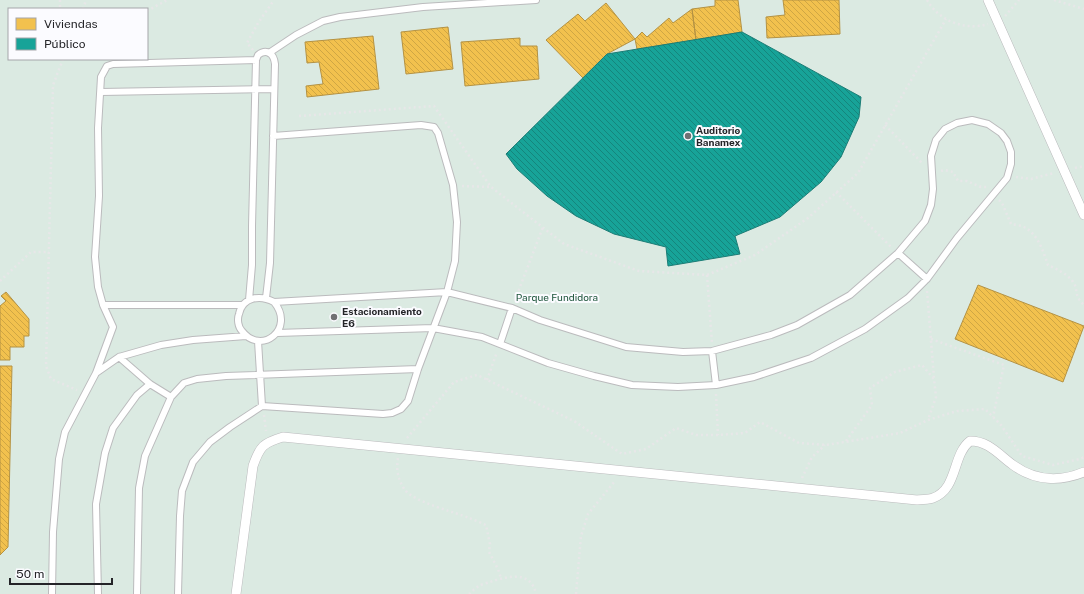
<svg xmlns="http://www.w3.org/2000/svg" width="1084" height="594" viewBox="0 0 1084 594" font-family="'Public Sans',sans-serif">
  <style>
    .green { fill: #dbeae2; fill-rule: evenodd }
    .homes { fill: url(#homes-back-hatch); stroke: #b49243 }
    .public { fill: url(#public-back-hatch); stroke: #1b7d76 }
    .lines { fill: none; stroke-linecap: round; stroke-linejoin: round }
    .service-casing { stroke: #bbbbbd; stroke-width: 8 }
    .pedestrian-casing { stroke: #bbbbbd; stroke-width: 10 }
    .path { stroke: #e7e7e8; stroke-width: 2.5; stroke-dasharray: 2 3; stroke-linecap: butt }
    .service { stroke: #fff; stroke-width: 6 }
    .pedestrian { stroke: #fff; stroke-width: 9 }
    .poi-dot { fill: #707073; stroke: #fbfbff; stroke-width: 1.5 }
    .labels { text-anchor: middle; dominant-baseline: central; stroke-width: 4; stroke-linejoin: round; paint-order: stroke }
    .poi-label { font-size: 10px; font-weight: bold; fill: #242428; stroke: #fbfbff; text-anchor: start }
    .park-label { font-size: 10px; fill: #1c543a; stroke: #fbfbff }
  </style>
  <defs>
    <pattern id="homes-back-hatch" width="6" height="6" patternUnits="userSpaceOnUse"><rect width="6" height="6" fill="#f2c14e"/><path d="M-1 5l2 2M0 0l6 6M5-1l2 2" fill="none" stroke="#cfa644"/></pattern>
    <pattern id="public-back-hatch" width="6" height="6" patternUnits="userSpaceOnUse"><rect width="6" height="6" fill="#17a398"/><path d="M-1 5l2 2M0 0l6 6M5-1l2 2" fill="none" stroke="#15857c"/></pattern>
  </defs>
  <rect width="100%" height="100%" fill="#fcfcfe"/>
  <!-- green -->
  <path class="green" d="M0,0H1084V594H0ZM9,9H147V59H9Z"/>
  <!-- homes -->
  <path class="homes" d="M715,0H738L742,32L696,40L692,9L715,6Z
    M783,0H839L840,34L767,38L766,17L785,15Z
    M606,3L635,39L607,54L583,78L546,40L578,14L585,21Z
    M692,9L696,40L637,49L635,39L642,32L647,37L669,18L673,23Z
    M448,27L453,69L406,74L401,32Z
    M373,36L379,89L307,97L306,86L323,84L319,62L307,63L305,42Z
    M520,38V46H537L539,79L465,86L461,42Z
    M978,285L1084,326L1063,382L955,339Z
    M6,292L29,319V336H24V347H10V360H0V306L6,301L1,296Z
    M0,366H12L8,547L0,555Z"/>
  <!-- public -->
  <path class="public" d="M742,32L861,97L859,117L841,157L821,182L780,217L735,236L740,254L668,266L666,247L614,234L576,216L547,196L517,169L506,154L607,54Z"/>
  <g class="lines">
    <!-- service casing -->
    <g class="service-casing">
      <path id="service" d="M269,53L296,35L323,21L340,17L423,7L536,0
        M101,92L274,89
        M898,253L927,279
        M249,300L252,265V226L256,60L258,55C267,48 274,54 275,64L270,263L266,298
        M274,302C296,329 261,356 242,331C238,327 237,319 239,314C243,296 261,295 274,302L447,292L512,308L540,320L626,347L683,352L712,351L771,335L797,325L850,295L898,253L925,221L931,205L933,189L931,156L936,140L945,129L957,123L972,120L988,124L1001,133L1007,141L1011,152V164L1007,178L957,238L927,279L908,298L865,329L811,358L754,377L716,385L678,387L632,385L594,376L548,363L482,337L433,328L277,333
        M103,305L98,287L95,257L99,196L98,128L101,77L107,66L113,64L256,60
        M500,344L512,308
        M712,351L716,385
        M119,357L150,384L171,397L184,383L197,379L226,376L418,369
        M96,373L119,357L161,345L193,340L246,336
        M262,406L383,414L392,413L401,409L408,401L418,369L447,292L455,261L457,222L453,185L438,133L434,127L421,125L273,136
        M52,594L53,532L59,459L65,432L96,373L113,327L103,305H243
        M98,594L96,504L105,453L113,428L137,395L150,384
        M137,594L139,488L145,456L171,397
        M178,594L180,516L182,491L193,462L210,442L230,427L262,406L258,341"/>
    </g>
    <!-- pedestrian casing -->
    <g class="pedestrian-casing">
      <path id="pedestrian" d="M988,0L1084,215
        M236,594L253,466C260,446 263,443 283,437L917,500C922,499 929,500 933,498C958,489 952,455 970,441C989,441 999,455 1013,465C1035,481 1060,482 1084,472"/>
    </g>
    <!-- path -->
    <path class="path" d="M60,0V9
      M927,0C939,21 965,31 988,24
      M1054,0L1084,9
      M83,9L86,0
      M147,11L167,0
      M1005,16L1019,0
      M253,50L247,43L258,23L274,0
      M63,59L53,85L46,366L51,379L77,390
      M299,116L434,106L491,187L564,244L639,271L707,275L755,255L808,218L858,173L946,19
      M885,125L922,163
      M1075,168L1084,166
      M941,171L945,170L953,172L958,181H967L981,187H987
      M1016,177L1031,179L1054,173
      M462,186L491,187
      M836,192L891,247
      M999,200L1002,203L1011,224C1015,225 1020,225 1024,227C1038,234 1043,251 1048,265C1056,269 1068,274 1073,282C1079,290 1073,295 1084,305
      M707,275L712,343
      M0,281L31,252H49
      M927,291L934,378
      M515,300L543,227
      M931,339L1004,365L993,417
      M487,380L497,352
      M716,394L718,435
      M264,415L266,431
      M407,438L454,382L477,375L574,421L622,454L646,449L676,428L696,435H718L745,433L760,422L799,443L826,445L900,433L928,420L957,411L985,409L1001,425L1022,456L1053,465L1080,459L1084,457
      M846,441L872,405L870,388L895,372L922,365L934,379L936,397L928,420
      M398,458C396,470 398,480 405,490C414,502 455,512 469,518C475,520 481,523 486,525L490,544L489,552L498,569L501,578
      M802,478L812,457L825,445
      M469,594C472,592 475,588 479,586C482,584 487,583 490,582C508,576 531,570 536,594
      M576,594L581,536L588,514L615,481"/>
    <!-- service -->
    <use href="#service" class="service"/>
    <!-- pedestrian -->
    <use href="#pedestrian" class="pedestrian"/>
  </g>
  <!-- markers -->
  <g class="poi-dot">
    <circle cx="688" cy="136" r="4"/>
    <circle cx="334" cy="317" r="4"/>
  </g>
  <g class="labels">
    <!-- poi labels -->
    <g class="poi-label">
      <text x="696" y="130">Auditorio<tspan x="696" dy="12">Banamex</tspan></text>
      <text x="342" y="311">Estacionamiento<tspan x="342" dy="12">E6</tspan></text>
    </g>
    <!-- park labels -->
    <g class="park-label">
      <text x="557" y="297">Parque Fundidora</text>
    </g>
  </g>
  <!-- legend -->
  <rect x="8" y="8" width="140" height="52" fill="#fbfbff" stroke="#a5a5a9"/>
  <rect x="16" y="18" width="20" height="12" fill="#f2c14e" stroke="#a5a5a9"/>
  <text x="44" y="28" font-size="12" fill="#242428">Viviendas</text>
  <rect x="16" y="38" width="20" height="12" fill="#17a398" stroke="#a5a5a9"/>
  <text x="44" y="48" font-size="12" fill="#242428">Público</text>
  <!-- scale -->
  <path d="M10 578v6h102v-6" fill="none" stroke="#242428" stroke-width="2"/>
  <text x="16" y="578" font-size="12" fill="#242428" stroke="#fbfbff" stroke-width="3" paint-order="stroke">50 m</text>
</svg>
